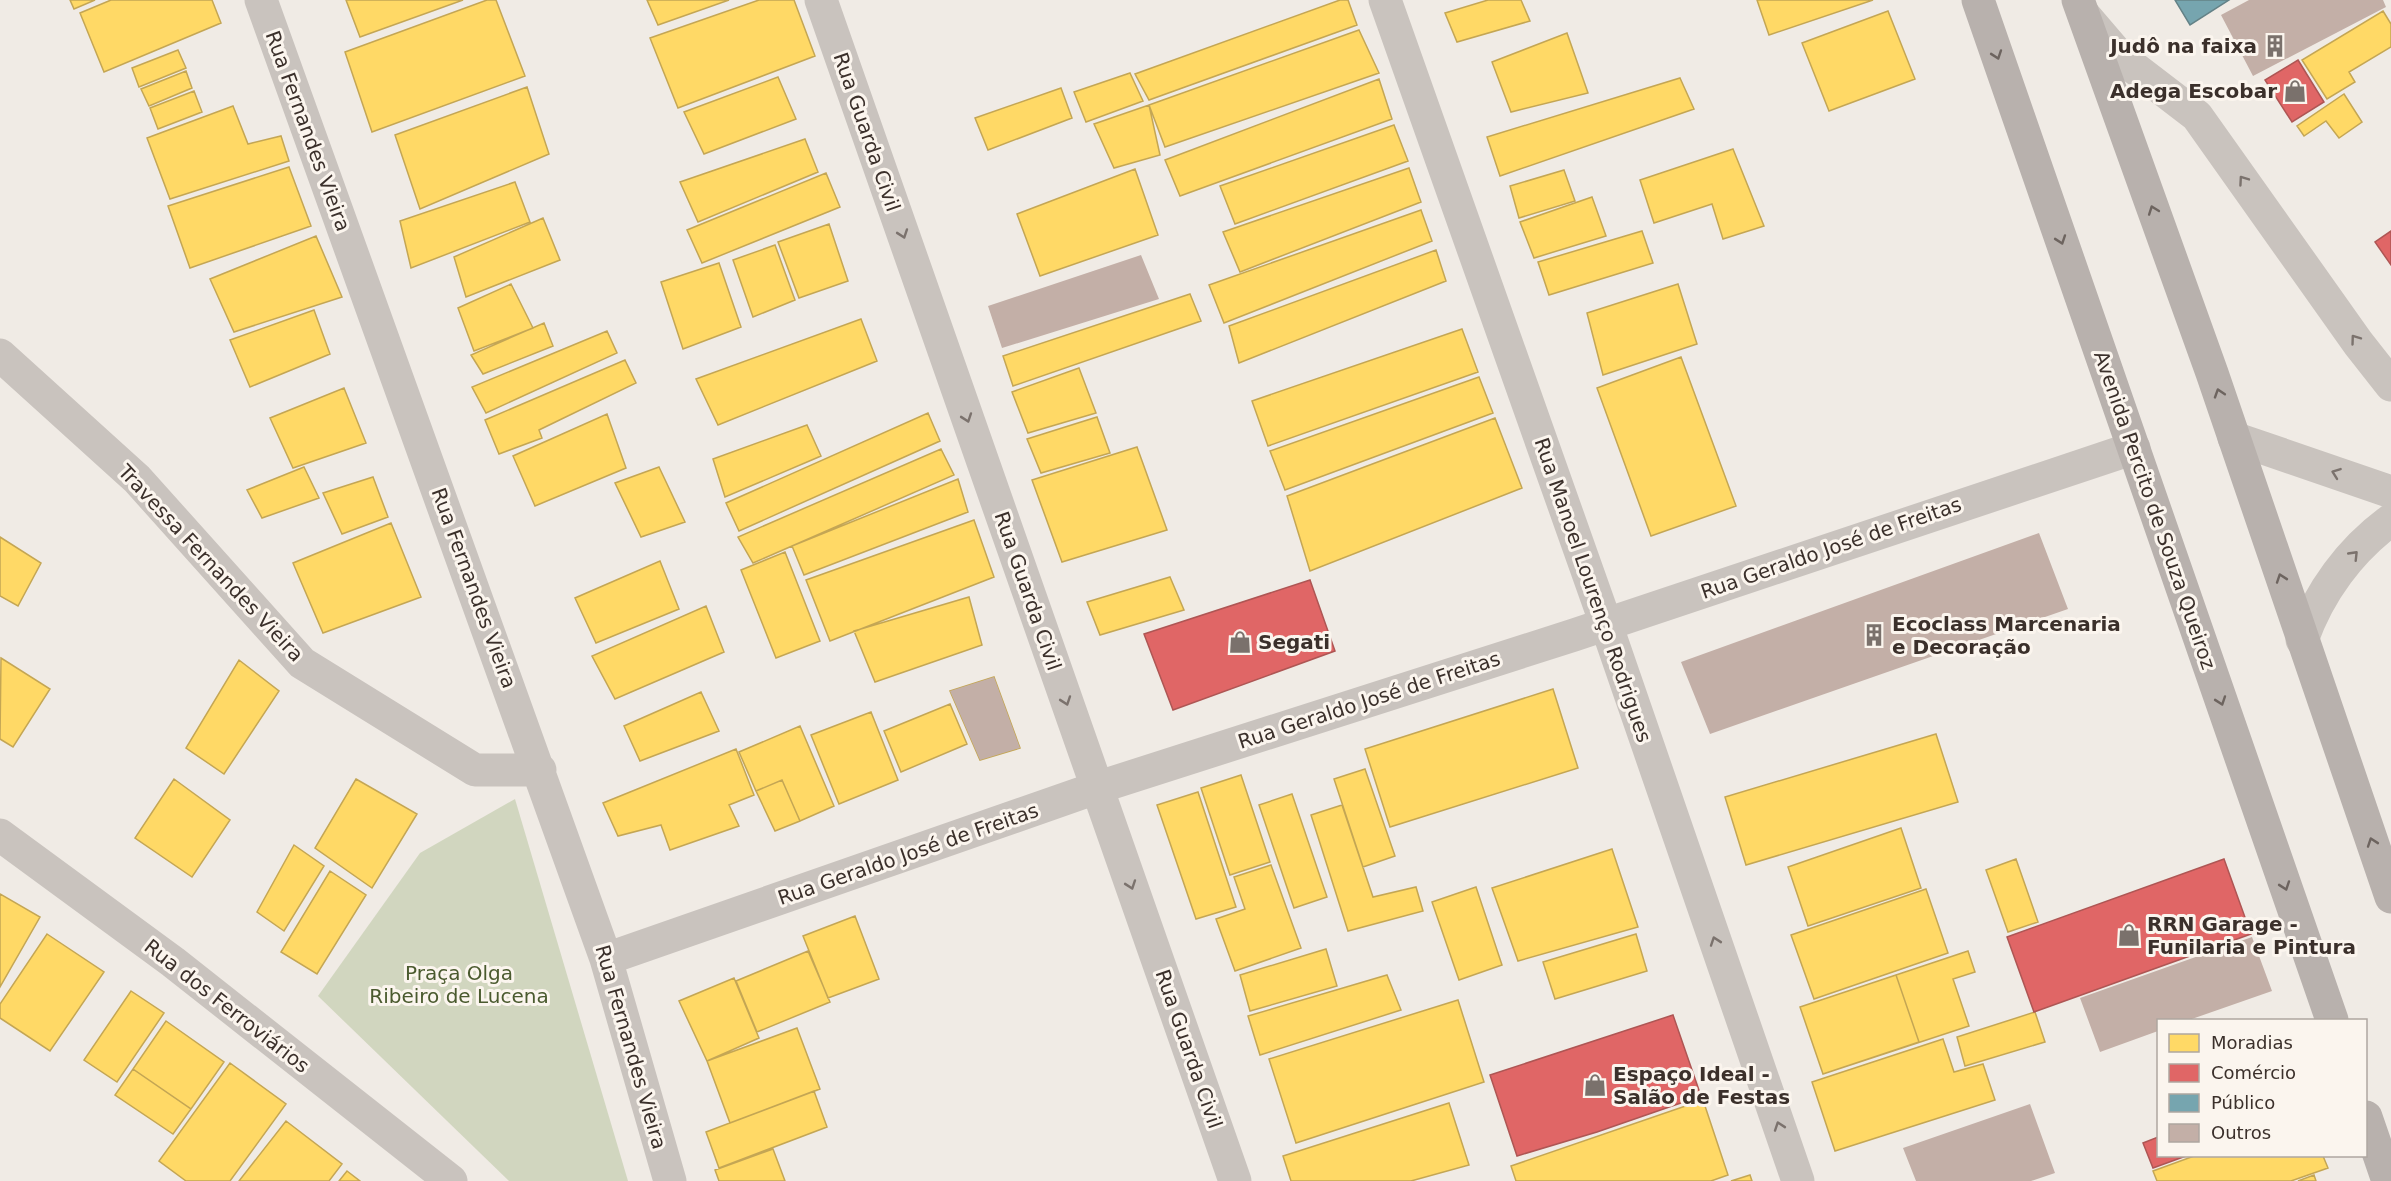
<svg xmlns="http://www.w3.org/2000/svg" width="2391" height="1181" viewBox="0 0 2391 1181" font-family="'DejaVu Sans',sans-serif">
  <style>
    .green { fill: #d1d6bf }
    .homes { fill: #ffd966; stroke: #c4a654; stroke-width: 1.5 }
    .shops { fill: #e06666; stroke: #ae5654; stroke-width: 1.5 }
    .public { fill: #76a5af; stroke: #648287; stroke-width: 1.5 }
    .building { fill: #c3afa7 }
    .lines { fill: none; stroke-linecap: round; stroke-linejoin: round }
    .minor { stroke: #c9c3be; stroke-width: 33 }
    .major { stroke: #b8b1ad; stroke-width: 33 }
    .oneway { stroke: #6d645f }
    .oneway2 { stroke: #7b726d }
    .labels { text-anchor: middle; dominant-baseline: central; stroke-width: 6; stroke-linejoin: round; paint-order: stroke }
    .poi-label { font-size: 20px; font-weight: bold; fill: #3b302b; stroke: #fbf5ee; text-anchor: start }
    .street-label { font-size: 20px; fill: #3b302b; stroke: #fbf5ee }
    .park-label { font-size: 20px; fill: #4a5a2e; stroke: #fbf5ee }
  </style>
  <rect width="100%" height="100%" fill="#f0ebe5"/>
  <!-- green -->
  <path class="green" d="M515,799L628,1181H509L318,996L420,853Z"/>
  <!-- homes -->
  <path class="homes" d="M70,0H95L74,9Z
    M111,0H212L221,23L104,72L80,13Z
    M346,0H463L360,37Z
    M487,0H496L525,76L372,132L345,52Z
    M647,0H729L658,25Z
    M759,0H794L815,56L678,108L650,38Z
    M1340,0H1348L1357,25L1149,100L1135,74Z
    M1488,0H1521L1530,21L1457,42L1445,13Z
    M1757,0H1873L1769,35Z
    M1888,11L1915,79L1829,111L1802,43Z
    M2383,11L2391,24V47L2349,72L2355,82L2327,99L2302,60Z
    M1359,30L1379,73L1165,147L1149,105Z
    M1567,33L1588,93L1511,112L1492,62Z
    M178,50L186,68L139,87L132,68Z
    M186,71L192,88L149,106L141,89Z
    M1130,73L1143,101L1086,122L1074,92Z
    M778,77L796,119L704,154L684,112Z
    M1680,78L1694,109L1500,176L1487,137Z
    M1379,79L1392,119L1180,196L1165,160Z
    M527,87L549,154L420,209L395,135Z
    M1061,88L1072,118L988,150L975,118Z
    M194,91L202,112L158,129L150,108Z
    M2344,94L2362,122L2339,138L2326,121L2304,136L2297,126Z
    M1149,105L1160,155L1114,168L1094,124Z
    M233,106L248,144L281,136L289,161L170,199L147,138Z
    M1394,125L1408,161L1235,224L1220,186Z
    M805,139L818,172L698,222L680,182Z
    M1733,149L1764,226L1723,239L1712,204L1654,223L1640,180Z
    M289,167L311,226L190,268L168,206Z
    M1409,168L1421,202L1240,272L1223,232Z
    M1135,169L1158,235L1040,276L1017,214Z
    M1564,170L1575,201L1519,218L1510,186Z
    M826,173L840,207L702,263L687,230Z
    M515,182L530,222L411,268L400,221Z
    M1592,197L1606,236L1534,258L1520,222Z
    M1421,210L1432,241L1224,323L1209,285Z
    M543,218L560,260L466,297L454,257Z
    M829,224L848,281L799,298L778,242Z
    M1642,231L1653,263L1549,295L1538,262Z
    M316,236L342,297L234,332L210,279Z
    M775,245L795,300L753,317L733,260Z
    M1436,250L1446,281L1239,363L1229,326Z
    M719,263L741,327L683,349L661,282Z
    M511,284L533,328L474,351L458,308Z
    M1678,284L1697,344L1603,375L1587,313Z
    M1190,294L1201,321L1013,386L1003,356Z
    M314,310L330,354L250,387L230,340Z
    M861,319L877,361L718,425L696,379Z
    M544,323L553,346L483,374L471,355Z
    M1462,329L1478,372L1268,446L1252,401Z
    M607,331L617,353L486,413L472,387Z
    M1681,357L1736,506L1651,536L1597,388Z
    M625,360L636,383L539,430L542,438L499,454L485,420Z
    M1079,368L1096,413L1028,433L1012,392Z
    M1479,377L1493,413L1285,490L1270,451Z
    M344,388L366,443L293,468L270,418Z
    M928,413L940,441L739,531L726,503Z
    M607,414L626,468L535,506L513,456Z
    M1097,417L1110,453L1041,473L1027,439Z
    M1495,418L1522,488L1310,571L1287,496Z
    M807,425L821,456L725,497L713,459Z
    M1137,447L1167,530L1062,562L1032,480Z
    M941,449L954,475L792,546L753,563L738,537Z
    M304,467L319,498L262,518L247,490Z
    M659,467L685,522L641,537L615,483Z
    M373,477L388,517L342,534L323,493Z
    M958,479L968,512L804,575L792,546Z
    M974,520L994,577L830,641L806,580Z
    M391,523L421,597L323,633L293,563Z
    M0,537L41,563L18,606L0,596Z
    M785,552L820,641L776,658L741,570Z
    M660,561L679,609L596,643L575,598Z
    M1170,577L1184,610L1100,635L1087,602Z
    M969,597L982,645L875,682L854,631Z
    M706,606L724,652L615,699L592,656Z
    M1,658L50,689L13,747L0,739Z
    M239,660L279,691L224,774L186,748Z
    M994,677L1020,748L980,760L950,691Z
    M1553,689L1578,768L1390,827L1365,749Z
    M701,692L719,731L640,761L624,726Z
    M950,704L967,744L901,772L884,731Z
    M871,712L898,780L839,804L811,735Z
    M800,726L834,806L800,821L782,780L756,791L739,752Z
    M1936,734L1958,802L1746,865L1725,797Z
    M736,749L754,795L729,805L739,826L670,850L661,825L618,836L603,803Z
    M1365,769L1395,856L1363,867L1334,779Z
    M1241,775L1270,862L1230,875L1201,788Z
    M174,779L230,820L192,877L135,838Z
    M356,779L417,814L372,888L315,848Z
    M782,780L800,821L775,831L756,791Z
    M1198,792L1236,907L1196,919L1157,805Z
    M1292,794L1327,897L1294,908L1259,805Z
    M1342,805L1373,897L1416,887L1423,911L1348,931L1311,815Z
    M1901,828L1921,888L1808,926L1788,867Z
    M294,845L324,866L284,931L257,912Z
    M1612,849L1638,927L1518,961L1492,888Z
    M2016,859L2038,922L2008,932L1986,870Z
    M1271,865L1301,948L1235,971L1216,919L1245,909L1234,877Z
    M330,871L366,895L317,974L281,952Z
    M1476,887L1502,965L1459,980L1432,902Z
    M1926,889L1948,953L1814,999L1791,935Z
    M0,894L40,917L0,987Z
    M855,916L879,979L828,998L803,936Z
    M47,934L104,972L50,1051L0,1018V1004Z
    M1636,934L1647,971L1555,999L1543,962Z
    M1326,949L1337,986L1250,1011L1240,975Z
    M808,951L830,1002L757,1032L736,981Z
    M1968,951L1975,972L1953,979L1969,1026L1823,1074L1800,1007Z
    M1387,975L1401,1010L1260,1055L1248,1016Z
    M1896,975L1919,1042L1823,1074L1800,1007Z
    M734,978L759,1038L707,1061L679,1001Z
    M131,991L164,1013L117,1082L84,1060Z
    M1458,1000L1484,1082L1296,1143L1269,1059Z
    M2035,1012L2045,1042L1965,1066L1957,1037Z
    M166,1021L224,1062L191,1109L133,1069Z
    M797,1028L820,1089L730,1123L707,1061Z
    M1943,1039L1954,1072L1983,1064L1995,1100L1835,1151L1812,1082Z
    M230,1063L286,1104L230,1181H186L159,1161Z
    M133,1069L191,1109L173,1134L115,1095Z
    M814,1091L827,1127L719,1168L706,1132Z
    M1703,1100L1728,1175L1711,1181H1516L1511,1166Z
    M1449,1103L1469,1165L1411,1181H1291L1283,1156Z
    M286,1121L342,1164L329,1181H239Z
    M773,1149L785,1181H719L715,1170Z
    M2194,1156H2323L2328,1168L2291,1181H2157L2153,1171Z
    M347,1171L360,1181H339Z
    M1750,1175L1752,1181H1731Z
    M2314,1175L2316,1181H2298Z"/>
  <!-- shops -->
  <path class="shops" d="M2298,60L2324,102L2292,122L2265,80Z
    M2391,231V265L2375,242Z
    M1310,580L1335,651L1173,710L1144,634Z
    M2224,859L2251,934L2034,1012L2007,937Z
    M1673,1015L1701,1096L1597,1132L1517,1156L1490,1075Z
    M2158,1137V1156H2186L2153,1168L2143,1143Z"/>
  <!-- public -->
  <path class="public" d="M2175,0H2229L2190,25Z"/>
  <!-- building -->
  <path class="building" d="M2249,0H2383L2386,7L2253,76L2221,15Z
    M1141,255L1159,299L1002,348L988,306Z
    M2039,533L2068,609L1710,734L1681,662Z
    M994,677L1020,748L980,760L950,691Z
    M2252,937L2272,991L2189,1020H2158V1031L2100,1052L2080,998Z
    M2030,1104L2055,1173L2031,1181H1916L1903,1148Z"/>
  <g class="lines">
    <!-- minor -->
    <path class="minor" d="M261,0L606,959L670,1181
      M821,0L1235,1181
      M1385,0L1606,624L1798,1181
      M2084,15L2120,57L2197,116L2358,343L2391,385
      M0,355L137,479L302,663L475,770H540
      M2234,438L2391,492
      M2302,640C2319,592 2350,550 2391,520
      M0,835L173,962L451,1181
      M606,959L1096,788L1574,635L2134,448"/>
    <!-- major -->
    <path class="major" d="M1978,0L2332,1020
      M2078,0L2212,373L2391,897
      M2366,1117L2388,1181"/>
  </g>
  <!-- one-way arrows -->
  <defs><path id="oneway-chevron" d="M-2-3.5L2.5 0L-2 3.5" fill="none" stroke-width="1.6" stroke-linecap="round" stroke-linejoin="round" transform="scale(1.5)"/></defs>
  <g class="oneway">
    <use href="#oneway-chevron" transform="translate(1997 55) rotate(71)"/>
    <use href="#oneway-chevron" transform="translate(2153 210) rotate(-110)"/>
    <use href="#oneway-chevron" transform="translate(2061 240) rotate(71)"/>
    <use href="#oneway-chevron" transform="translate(2219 393) rotate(-108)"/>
    <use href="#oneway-chevron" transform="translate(2281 578) rotate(-109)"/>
    <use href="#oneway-chevron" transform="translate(2221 701) rotate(71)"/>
    <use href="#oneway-chevron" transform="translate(2372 842) rotate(-109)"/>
    <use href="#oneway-chevron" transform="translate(2285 886) rotate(71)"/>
  </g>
  <g class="oneway2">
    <use href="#oneway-chevron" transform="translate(2243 180) rotate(-125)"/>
    <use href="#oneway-chevron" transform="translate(903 234) rotate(71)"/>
    <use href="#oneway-chevron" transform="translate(2355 339) rotate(-126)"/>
    <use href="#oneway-chevron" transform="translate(967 418) rotate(71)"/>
    <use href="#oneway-chevron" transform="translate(2336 473) rotate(-160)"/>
    <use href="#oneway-chevron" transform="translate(2354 555) rotate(-46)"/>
    <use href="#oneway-chevron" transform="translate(1066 701) rotate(71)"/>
    <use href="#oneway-chevron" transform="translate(1131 885) rotate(71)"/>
    <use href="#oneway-chevron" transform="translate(1715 941) rotate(-109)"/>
    <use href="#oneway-chevron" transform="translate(1779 1126) rotate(-109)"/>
  </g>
  <!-- icons -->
  <defs>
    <g id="building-bare" transform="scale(1.8)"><path d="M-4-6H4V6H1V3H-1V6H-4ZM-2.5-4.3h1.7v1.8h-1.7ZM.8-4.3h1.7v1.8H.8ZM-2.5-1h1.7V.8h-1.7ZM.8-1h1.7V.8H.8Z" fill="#7a716c" stroke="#fbf5ee" stroke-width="2.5" paint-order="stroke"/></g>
    <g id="shop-bare" transform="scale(1.8)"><path d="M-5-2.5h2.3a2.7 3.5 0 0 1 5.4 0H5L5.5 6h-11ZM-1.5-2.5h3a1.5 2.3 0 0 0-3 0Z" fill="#7a716c" stroke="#fbf5ee" stroke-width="2.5" paint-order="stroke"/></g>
  </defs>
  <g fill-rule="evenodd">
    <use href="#building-bare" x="2275" y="46"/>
    <use href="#shop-bare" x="2295" y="91"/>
    <use href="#building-bare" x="1874" y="635"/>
    <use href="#shop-bare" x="1240" y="642"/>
    <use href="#shop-bare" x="2129" y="935"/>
    <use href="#shop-bare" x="1595" y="1085"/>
  </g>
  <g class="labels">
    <!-- poi labels -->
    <g class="poi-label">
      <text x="2257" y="46" text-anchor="end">Judô na faixa</text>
      <text x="2277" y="91" text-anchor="end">Adega Escobar</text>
      <text x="1892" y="624">Ecoclass Marcenaria<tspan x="1892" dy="23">e Decoração</tspan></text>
      <text x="1258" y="642">Segati</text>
      <text x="2147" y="924">RRN Garage -<tspan x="2147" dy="23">Funilaria e Pintura</tspan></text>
      <text x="1613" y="1074">Espaço Ideal -<tspan x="1613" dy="23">Salão de Festas</tspan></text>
    </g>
    <!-- street labels -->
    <g class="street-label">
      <text transform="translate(308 131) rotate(70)">Rua Fernandes Vieira</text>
      <text transform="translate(867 132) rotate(71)">Rua Guarda Civil</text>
      <text transform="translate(2155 510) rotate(71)">Avenida Percito de Souza Queiroz</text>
      <text transform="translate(1831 548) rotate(-19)">Rua Geraldo José de Freitas</text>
      <text transform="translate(211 563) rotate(47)">Travessa Fernandes Vieira</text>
      <text transform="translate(474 588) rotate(70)">Rua Fernandes Vieira</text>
      <text transform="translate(1593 590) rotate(71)">Rua Manoel Lourenço Rodrigues</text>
      <text transform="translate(1028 591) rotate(71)">Rua Guarda Civil</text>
      <text transform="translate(1369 700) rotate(-18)">Rua Geraldo José de Freitas</text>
      <text transform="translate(908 854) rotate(-19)">Rua Geraldo José de Freitas</text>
      <text transform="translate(227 1006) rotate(38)">Rua dos Ferroviários</text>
      <text transform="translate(631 1047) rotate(74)">Rua Fernandes Vieira</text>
      <text transform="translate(1189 1049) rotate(71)">Rua Guarda Civil</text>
    </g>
    <!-- park labels -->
    <g class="park-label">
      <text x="459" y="973">Praça Olga<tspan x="459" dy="23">Ribeiro de Lucena</tspan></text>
    </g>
  </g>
  <!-- legend -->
  <rect x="2157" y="1019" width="210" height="138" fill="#fbf5ee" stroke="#aea6a0" stroke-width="1.5"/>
  <rect x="2169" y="1034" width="30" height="18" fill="#ffd966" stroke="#aea6a0" stroke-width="1.5"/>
  <text x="2211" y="1049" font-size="18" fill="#3b302b">Moradias</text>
  <rect x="2169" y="1064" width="30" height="18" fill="#e06666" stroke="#aea6a0" stroke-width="1.5"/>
  <text x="2211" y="1079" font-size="18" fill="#3b302b">Comércio</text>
  <rect x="2169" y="1094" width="30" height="18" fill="#76a5af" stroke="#aea6a0" stroke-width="1.5"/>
  <text x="2211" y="1109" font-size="18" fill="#3b302b">Público</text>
  <rect x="2169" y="1124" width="30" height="18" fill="#c3afa7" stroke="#aea6a0" stroke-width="1.5"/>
  <text x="2211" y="1139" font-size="18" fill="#3b302b">Outros</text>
</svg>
